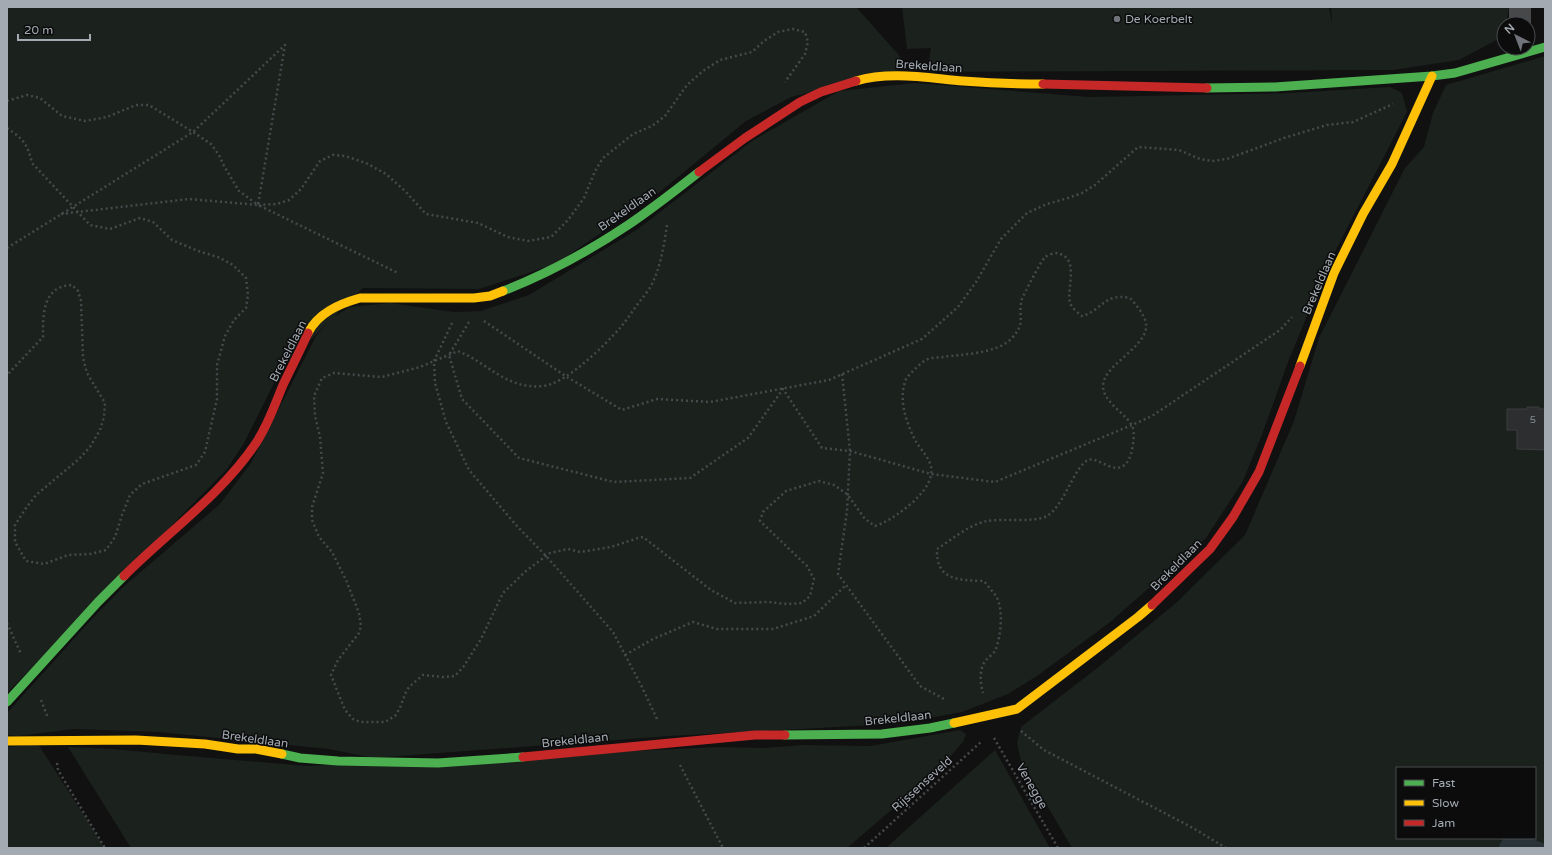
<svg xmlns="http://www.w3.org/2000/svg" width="1552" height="855" viewBox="0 0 1552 855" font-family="'Varela Round',sans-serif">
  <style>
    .green { fill: #1b211c }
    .water { fill: #2a3437 }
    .building { fill: #2d2e2f; stroke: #3a3c3e }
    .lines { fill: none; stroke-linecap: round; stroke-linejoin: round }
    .path { stroke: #47494c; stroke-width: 2.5; stroke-dasharray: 2 3; stroke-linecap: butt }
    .street { stroke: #46484a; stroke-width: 22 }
    .fast { stroke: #4caf50; stroke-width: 9 }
    .slow { stroke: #ffc107; stroke-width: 9 }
    .jam { stroke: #c62828; stroke-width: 9 }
    .poi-dot { fill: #70747a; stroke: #0c0c0d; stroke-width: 1.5 }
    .labels { text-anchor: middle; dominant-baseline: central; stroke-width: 3; stroke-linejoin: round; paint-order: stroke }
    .number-label { font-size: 10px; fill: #868b91 }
    .poi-label { font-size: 12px; fill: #a3aab2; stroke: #0c0c0d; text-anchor: start }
    .street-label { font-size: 12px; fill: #a3aab2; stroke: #0c0c0d }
  </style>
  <rect width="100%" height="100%" fill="#111112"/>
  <!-- green -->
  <path class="green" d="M7,7H856L898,54L908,68L791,97L746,121L661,191L556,264L479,289L363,288L281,369L244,443L227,469L7,693Z
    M902,7H1329L1332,24L1331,7H1509L1506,24H1504V36L1459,60L1393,70L927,72L931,48L907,49Z
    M1545,56V844L1531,838H1535V768H1397V838H1508H1503L1498,848H1072L1021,761L1017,743L1021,727L1101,665L1177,602L1245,535L1294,421L1319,338L1405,168L1424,147L1433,113L1446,85Z
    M915,83L1089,97L1291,93L1390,87L1402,93L1407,112L1328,265L1288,362L1263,432L1243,481L1206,538L1109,623L1037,676L1008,694L962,712L895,724L669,736L373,758L329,749L159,732L74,729L18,736L7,735V713L89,622L122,588L220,504L251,463L316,336L333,317L350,307L390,303L454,312L481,311L529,295L638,229L752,141L839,91Z
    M960,730L966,734L963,742L939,769L847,848H131L68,747L113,749L176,755L307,766L718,747L764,748L803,745L871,746Z
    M38,744L105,848H7V747Z
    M995,750L1050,848H889L888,846Z"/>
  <!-- water -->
  <path class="water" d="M1503,838H1531L1545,844V848H1498Z"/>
  <!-- building -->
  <path class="building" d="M1527,407H1539V409H1545V450L1517,449V430H1507V409H1527Z"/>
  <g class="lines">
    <!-- path -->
    <path class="path" d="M7,101L27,95L40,98L62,116L85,121L107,117L136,105H149L193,132L211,144L219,155L224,166L239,191L258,205L277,204L289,200L301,189L320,161L333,155L345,156L366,163L386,174L405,191L426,214L478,223L508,237L528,241L551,237L568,220L584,198L595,171L603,158L633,134L652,126L665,116L687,85L703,71L720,60L752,52L764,41L778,32L793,29L805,32L808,42L805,54L785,82
      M7,128C24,140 27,143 32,163L90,225L110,229L140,218L153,222L172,240L198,251L218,257L233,265L246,278L248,295L246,308L234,320L225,336L217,365V399L205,452L196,465L142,484L130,495L122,515L115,537L106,550L90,554L68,555L44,564L26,561L15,542V525L26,508L36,495L79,459L90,447L100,430L104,417L105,403L87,373L83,358L81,301L78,291L72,285C68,285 63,286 59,288C42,296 43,321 43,337L7,375
      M61,214L189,199L258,205L398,273
      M667,225C664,245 661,265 652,284C649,290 644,296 640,301C633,310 627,320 620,328C605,345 566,384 543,386C507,390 488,363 458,351L420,367L382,377L334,373L322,378L314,396L315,416L320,437L323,473L312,507V520L319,537L332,552L346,580L359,613L361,626L359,633L338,660L331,675L345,710L353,719L360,722H385L395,716L400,708L405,694L409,687L423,675L443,677L455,676L464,666L481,639L503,593L526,571L550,553L568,549L580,552L611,547L638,538L643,537L711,590L735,603L768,602L787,604L802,603L810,596L814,579L807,566L760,521L763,512L786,491L819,481L834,485L847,494L865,519L875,526C890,521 901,512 913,502C921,494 929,486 931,475C934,461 921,451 915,440C906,422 898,399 906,379C908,376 911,373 914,370C918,366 923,361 928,359C932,357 938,358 943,357C963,354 997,354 1012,338C1027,322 1017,316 1022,299C1024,294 1042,259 1045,257C1048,255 1053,253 1056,253C1081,257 1066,288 1070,303C1072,308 1078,313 1082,316C1103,310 1103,293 1130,298C1136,305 1145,315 1146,324C1149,343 1113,361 1105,378C1096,398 1122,410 1131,424C1136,431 1133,446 1131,454C1121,484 1099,455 1088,460C1074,467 1064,506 1047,516C1034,523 1004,518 987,521C968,525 953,539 937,549C936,581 959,580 984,581C988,586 992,591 996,596C1004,609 1001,637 995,651C993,654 989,657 986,660C979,668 980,683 983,693
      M7,248L193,132L285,45L258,205
      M484,321L567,377L622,410L657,399L710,402L829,380L922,339L958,307L976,282L1001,239L1027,213L1047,204L1068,198L1082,193L1095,185L1138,147L1179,150L1200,159L1212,161L1227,159L1284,138L1327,125L1353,122L1393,104
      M469,322L449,355L462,399L519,458L614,482L690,478L748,438L783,389L822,448L850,451L931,474L995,482L1132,425L1152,416L1280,330L1292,317
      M452,323L434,361L435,383L446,422L469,470L516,525L546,556L613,632L642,687L658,721
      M842,374L850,451L847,511L838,574L920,686L946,700
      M7,623L21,654
      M625,655L653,639L693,622L717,629H773L814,616L846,585
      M41,700L48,718
      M1021,731L1044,750L1193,828L1226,848
      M994,738L1058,848
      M57,763L58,770L105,848
      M680,765L723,848
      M864,848L981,742"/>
    <!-- street -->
    <path class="street" d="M1520,24V7"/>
    <!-- fast -->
    <path class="fast" d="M1207,88L1275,87L1432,76L1455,73L1545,47
      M503,291C547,274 589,251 628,225C652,209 676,190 699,172
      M7,702L98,602L124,576
      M785,735L882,734L930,728L954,723
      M282,754L300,758L338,761L438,763L523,757"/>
    <!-- slow -->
    <path class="slow" d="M856,81C890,71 927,78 963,81C990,83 1016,84 1043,84
      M308,333C318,313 339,304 360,298H474L490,296L503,291
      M1300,366L1334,273L1363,214L1392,164L1432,76
      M954,723L1017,709L1138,617L1152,605
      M7,741L136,740L205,744L238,749H256L282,754"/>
    <!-- jam -->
    <path class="jam" d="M1043,84L1207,88
      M699,172L745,138L800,102L821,92L856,81
      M124,576C168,532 221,495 256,443C268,425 275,404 283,385C291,368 300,351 308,333
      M1152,605L1210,549L1233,517L1259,472L1300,366
      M523,757L755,735H785"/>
  </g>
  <!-- markers -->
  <circle class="poi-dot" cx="1117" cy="19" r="4"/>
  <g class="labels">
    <!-- number labels -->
    <g class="number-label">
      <text x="1533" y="420">5</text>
    </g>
    <!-- poi labels -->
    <g class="poi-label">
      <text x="1125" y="19">De Koerbelt</text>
    </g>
    <!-- street labels -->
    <g class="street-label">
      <text transform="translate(929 66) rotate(4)">Brekeldlaan</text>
      <text transform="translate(627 209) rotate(-35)">Brekeldlaan</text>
      <text transform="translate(1319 283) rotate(-67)">Brekeldlaan</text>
      <text transform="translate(288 351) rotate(-63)">Brekeldlaan</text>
      <text transform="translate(1176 565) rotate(-45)">Brekeldlaan</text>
      <text transform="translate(898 718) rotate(-6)">Brekeldlaan</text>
      <text transform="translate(255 739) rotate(8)">Brekeldlaan</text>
      <text transform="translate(575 740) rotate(-6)">Brekeldlaan</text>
      <text transform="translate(922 784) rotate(-42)">Rijssenseveld</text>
      <text transform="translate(1032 786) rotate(60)">Venegge</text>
    </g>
  </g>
  <!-- border -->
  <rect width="1552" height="855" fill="none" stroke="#a3aab2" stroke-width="16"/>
  <!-- legend -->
  <rect x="1396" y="767" width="140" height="72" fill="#0c0c0d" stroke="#484b4f"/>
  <rect x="1404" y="780" width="20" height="6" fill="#4caf50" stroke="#484b4f"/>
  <text x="1432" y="787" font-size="12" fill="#a3aab2">Fast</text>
  <rect x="1404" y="800" width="20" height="6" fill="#ffc107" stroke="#484b4f"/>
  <text x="1432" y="807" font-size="12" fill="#a3aab2">Slow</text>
  <rect x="1404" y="820" width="20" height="6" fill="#c62828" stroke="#484b4f"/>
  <text x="1432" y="827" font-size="12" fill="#a3aab2">Jam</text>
  <!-- north arrow -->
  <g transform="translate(1516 36) rotate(318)"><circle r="19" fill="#0c0c0d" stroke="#484b4f"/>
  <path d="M0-3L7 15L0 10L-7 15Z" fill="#70747a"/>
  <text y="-6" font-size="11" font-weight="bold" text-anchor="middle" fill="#a3aab2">N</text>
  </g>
  <!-- scale -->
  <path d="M18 34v6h72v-6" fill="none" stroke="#a3aab2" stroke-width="2"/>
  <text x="24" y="34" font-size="12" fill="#a3aab2" stroke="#0c0c0d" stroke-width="3" paint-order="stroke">20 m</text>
</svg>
